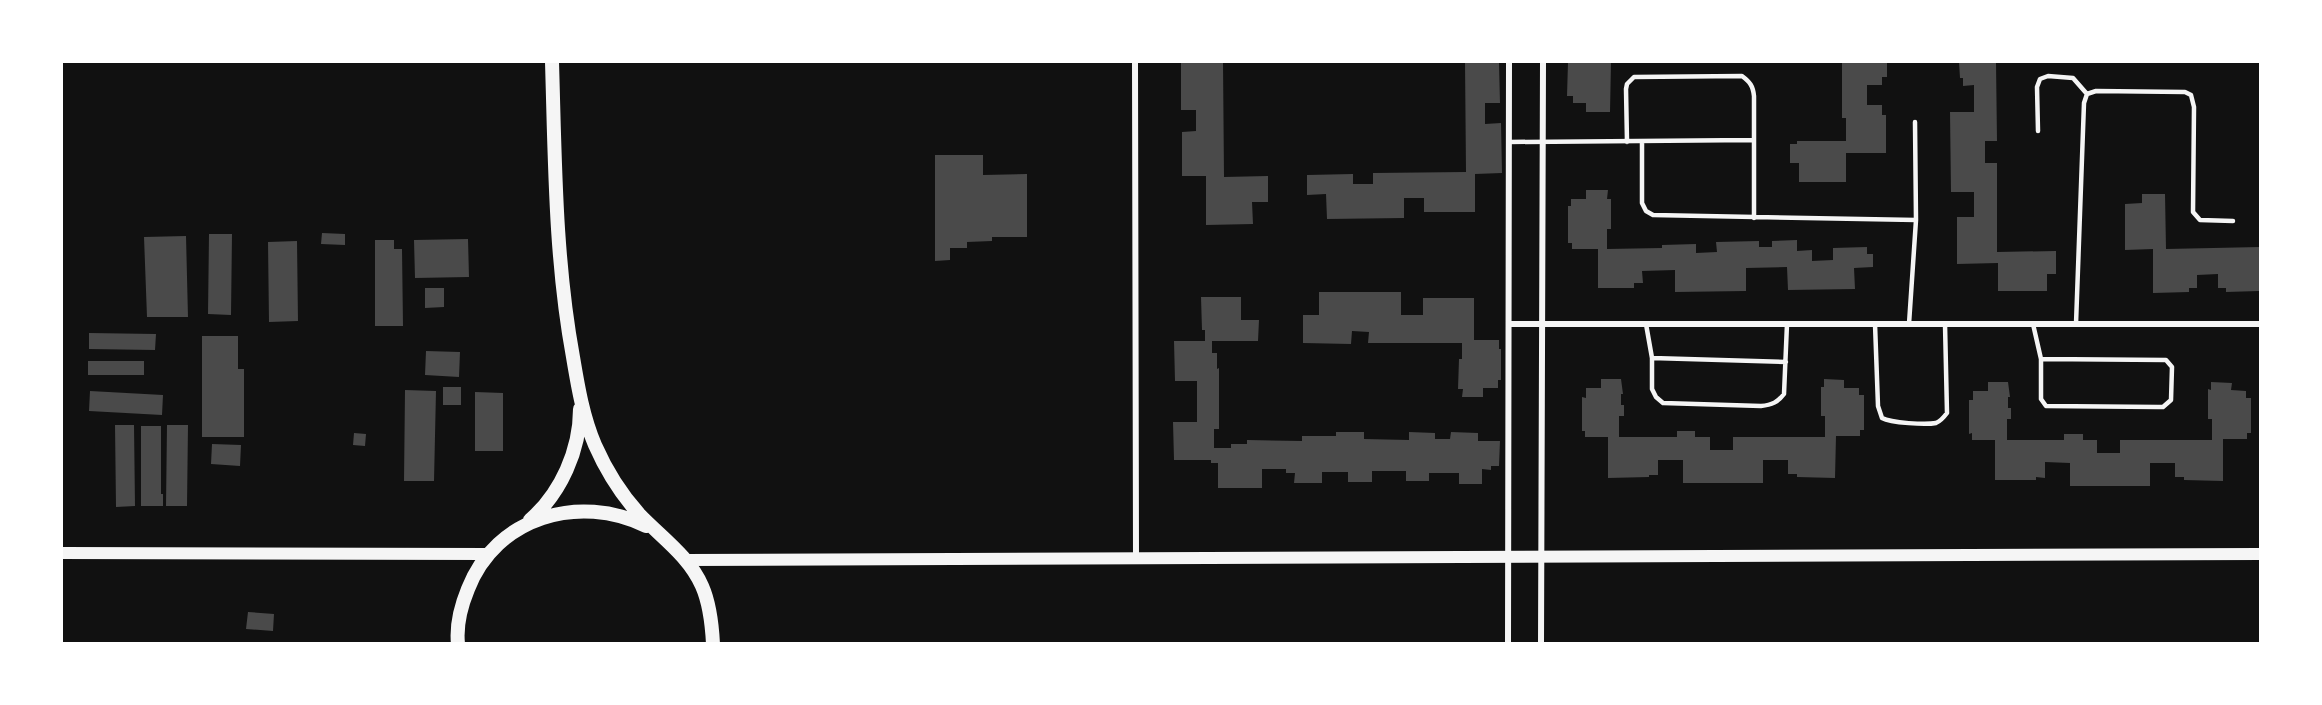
<svg xmlns="http://www.w3.org/2000/svg" width="2322" height="705" viewBox="0 0 2322 705" font-family="'DejaVu Sans',sans-serif">
  <style>
    .building { fill: #4a4a4a }
    .lines { fill: none; stroke-linecap: round; stroke-linejoin: round }
    .service { stroke: #f5f5f5; stroke-width: 4.5 }
    .minor { stroke: #f5f5f5; stroke-width: 6 }
    .secondary { stroke: #f5f5f5; stroke-width: 12 }
    .primary { stroke: #f5f5f5; stroke-width: 14 }
  </style>
  <rect width="100%" height="100%" fill="#111"/>
  <!-- building -->
  <path class="building" d="M1223,62L1224,177L1268,176V202H1252L1253,224L1206,225V176H1182V132L1196,131V110H1181V63Z
    M1465,62H1499L1500,103H1485V124L1501,123L1502,173L1475,174V212H1424V198H1404V218L1327,219L1326,194L1307,195V175L1353,174V184H1373V173L1466,172Z
    M1568,62H1611L1610,112H1586V103H1573V96H1567Z
    M1842,62H1887V77H1882V85H1867V105H1882V115H1886V153H1846V182H1799V163H1790V144H1797V141H1846V118H1842Z
    M1959,62H1996L1997,141H1985V163H1997V252L2056,251V274H2047V291H1998V263L1957,264V217H1974V192H1951L1950,112H1974V85L1963,86V78H1960Z
    M935,155H983V175L1027,174V237H992V241L967,242V248H950V260L935,261Z
    M1586,190H1608L1607,199H1611V229H1607V249L1662,248V245L1696,244V253L1717,252L1716,242L1759,241V247H1772V241L1797,240V251L1812,250V261L1833,260V248L1867,247V254H1873V267L1854,268L1855,289L1788,290L1787,267L1746,268V291L1675,292V270L1642,271L1643,283H1634V288H1598V249H1572V243H1568V206H1571V199H1586Z
    M2142,194H2165L2166,249L2260,247V289L2259,291L2226,292V288H2218V274L2197,275V288H2189V292L2153,293V249L2125,250V204L2142,203Z
    M322,233L345,234V245L321,244Z
    M209,234H232L231,315L208,314Z
    M186,236L188,317H147L144,237Z
    M468,239L469,277L415,278L414,240Z
    M375,240H394V249H402L403,326H375Z
    M297,241L298,321L269,322L268,242Z
    M425,288H444V307L425,308Z
    M1319,292H1401V315H1423V298H1474V340H1499V349H1501V380H1498V388H1483V397H1462L1463,389H1458L1459,359H1462V343H1368L1369,332L1352,331L1351,344L1303,343V315H1319Z
    M1201,297H1241V320H1259L1258,341H1212V353H1217V369L1219,368V429H1214V448H1231V444H1247V440L1302,441V436H1336V432H1364V439L1409,440V432L1435,433V439H1450L1451,432L1478,433V441H1500L1499,466H1491V470L1482,469V484H1459V473H1429V481H1406V471H1372V482H1348V472H1322V483H1294L1295,473H1286V469H1262V488H1218V463H1211V460H1174L1173,422H1197V381H1175L1174,341H1205V330H1202Z
    M89,333L156,334L155,350L89,349Z
    M202,336H238V369H244V437H202Z
    M426,351L460,352L459,377L425,375Z
    M88,361H144V375H88Z
    M1601,379H1621L1623,394H1621V405H1624V416H1619V437H1677V431H1695V437H1710V450H1733V437H1825V416H1821V387H1824V379L1844,380V388H1859V395H1864V430H1860V436H1836L1835,478L1797,477V474H1788V460H1763V483H1683V460H1658V475H1649V477L1608,478V437H1585V431H1582V397L1586,398V388H1601Z
    M1988,382H2008L2010,397H2008V408H2011V419H2007V440H2064V434H2083V440H2097V453H2120V440H2212V419H2208V389L2211,390V382L2232,383L2231,390L2246,391V398H2251V433H2247V439H2223V481L2184,480V477H2175V463H2150V486H2070V463L2045,462V478L2036,477V480H1995V440H1972V433L1969,434V400H1973V391H1988Z
    M443,387H461V405H443Z
    M405,390L436,391L434,481H404Z
    M90,391L163,395L162,415L89,411Z
    M475,392L503,393V451H475Z
    M115,425H134L135,506L116,507Z
    M167,425H188L187,506H166Z
    M141,426H161V494H163V506H141Z
    M354,433L366,434L365,446L353,445Z
    M212,444L241,445L240,466L211,464Z
    M248,612L274,614L273,631L246,629Z"/>
  <g class="lines">
    <!-- service -->
    <path class="service" d="M2038,131L2037,87L2040,79L2048,76L2073,78L2087,94
      M1509,142L1753,140
      M1627,142L1626,89L1627,84L1634,77L1742,76C1750,82 1753,86 1754,96V218
      M1642,142V203L1646,211L1653,215L1916,220
      M1646,324L1652,358V389L1656,397L1663,403L1761,406C1772,405 1778,402 1784,394L1787,324
      M1875,324L1878,406L1882,418C1891,423 1926,425 1936,423C1941,421 1944,417 1947,413L1945,324
      M1909,324L1916,220L1915,122
      M2033,324L2041,359
      M2076,324L2084,103L2087,94L2096,91L2185,92L2191,95L2194,107L2193,212L2200,220L2233,221
      M1652,358L1786,362
      M2041,359L2166,360L2172,367L2171,400L2163,407H2158L2046,406L2041,399Z"/>
    <!-- minor -->
    <path class="minor" d="M1135,62L1136,558
      M1509,324H2260
      M1508,644L1509,62
      M1541,644L1543,62"/>
    <!-- secondary -->
    <path class="secondary" d="M62,553L488,554
      M687,560L2260,554"/>
    <!-- primary -->
    <path class="primary" d="M552,62C555,160 555,259 573,357C578,387 583,417 595,445C606,470 621,494 639,514C661,537 689,556 702,586C710,604 712,624 713,644
      M530,520C561,493 580,450 580,409
      M458,644C456,625 461,606 468,589C496,517 579,493 646,526"/>
  </g>
  <!-- border -->
  <rect width="2322" height="705" fill="none" stroke="#ffffff" stroke-width="126"/>
</svg>
